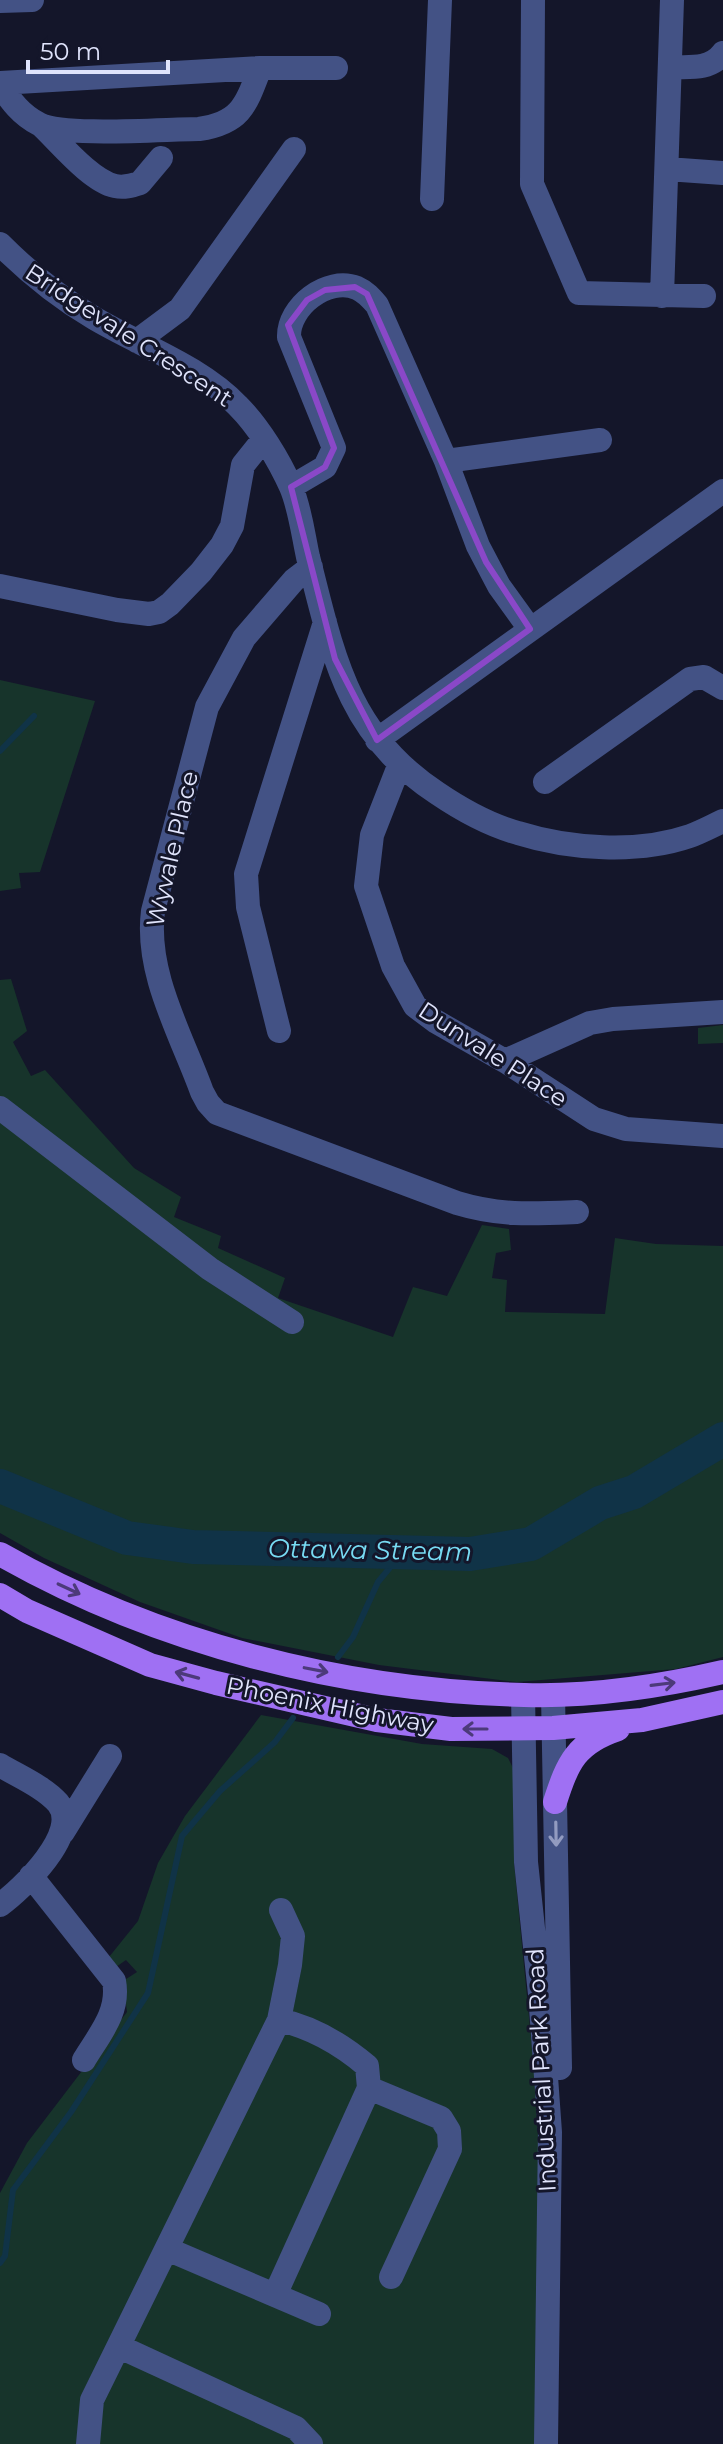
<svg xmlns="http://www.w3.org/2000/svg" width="723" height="2444" viewBox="0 0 723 2444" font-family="Montserrat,sans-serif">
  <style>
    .green { fill: #17342b }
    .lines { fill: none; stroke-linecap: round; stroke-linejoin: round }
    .stream { stroke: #103347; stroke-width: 6 }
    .river { stroke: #103347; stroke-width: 34 }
    .minor { stroke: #435285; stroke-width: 24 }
    .major { stroke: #9f70f3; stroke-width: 24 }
    .oneway { stroke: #4c3a7a }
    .oneway2 { stroke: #929bc0 }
    .marked { fill: none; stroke: #8a48c8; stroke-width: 6; stroke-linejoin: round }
    .labels { text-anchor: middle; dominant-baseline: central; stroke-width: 6; stroke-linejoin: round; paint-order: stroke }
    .street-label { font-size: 24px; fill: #e0e4fc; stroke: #14162a }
    .water-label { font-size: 26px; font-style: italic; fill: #77dbf3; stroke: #14162a }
  </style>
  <rect width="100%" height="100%" fill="#14162a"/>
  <!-- green -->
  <path class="green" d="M0,680L95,701L40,872L19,873L21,888L0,891Z
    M11,979L27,1031L13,1042L31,1076L45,1070L134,1168L181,1197L174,1217L221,1236L218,1248L285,1278L278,1298L393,1337L413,1287L447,1296L482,1225L509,1229L511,1250L496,1253L492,1278L507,1280L505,1312L605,1314L615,1238L656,1244L723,1246V1657L676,1669L517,1682L379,1665L242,1638L140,1602L44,1558L0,1533V980Z
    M723,1025V1043L698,1044V1028Z
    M261,1715L422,1744L492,1749L508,1758L518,1778L514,1863L539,2120L536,2444H0V2193L27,2143L127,2012L123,1981L137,1972L126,1960L113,1969L109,1957L138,1921L158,1863L185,1816Z"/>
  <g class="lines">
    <!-- stream -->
    <path class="stream" d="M0,751L34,716
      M338,1657L353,1637L378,1582L402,1553
      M0,2263L5,2256L13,2190L71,2112L148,1993L182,1836L220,1791L275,1742L293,1718"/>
    <!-- river -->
    <path class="river" d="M0,1486L127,1538L193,1547L470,1554L531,1544L600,1503L634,1492L723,1439"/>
    <!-- minor -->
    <path class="minor" d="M533,0L532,184L579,293L704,296
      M0,1L32,0
      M670,67C690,67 710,70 723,53
      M0,83L260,68H336
      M0,85C11,101 21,115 39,124C63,137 166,129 199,129C241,123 246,105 260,68
      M42,126C60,143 91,181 115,186C124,188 131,186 140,183L161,158
      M667,169L723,173
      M432,199L440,0
      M0,244C28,272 60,298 94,318C141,346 200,366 238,406C259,427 279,460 291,487C300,508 303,534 308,557C333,655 347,734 437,793C462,810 489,825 518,833C569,849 638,854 690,836C701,832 712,826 723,821
      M662,296L672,0
      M137,341L180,309L294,149
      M446,461L600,440
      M291,487L325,467L334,448L289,337C288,307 327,276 357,288C366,292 371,298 377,305L446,461L478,546L499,586L530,629
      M311,567L294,580L244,638L207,707L153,911C145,973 181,1034 202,1092L208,1103L217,1113L457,1203C500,1216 532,1214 577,1212
      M0,586L117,610L149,614L159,612L170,604L201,572L222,545L232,526L243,465L263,440
      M377,740L723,491
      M399,766L372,835L366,886L393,966L415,1006L435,1021L505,1061L594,1119L626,1129L723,1136
      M545,782L690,679L704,677L723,688
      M279,1031L248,907L246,874L325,622
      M505,1061L590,1023L613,1019L723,1012
      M0,1108L210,1269L292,1322
      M523,1695L526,1862L540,1994L550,2132L546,2444
      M553,1695L560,2068
      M0,1765C18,1776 44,1787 58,1803C82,1832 22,1889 0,1905
      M63,1832L110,1756
      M31,1876L114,1981C120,2012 99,2035 84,2060
      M369,2088L441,2118L449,2131L450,2149L391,2277
      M167,2249L319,2314
      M275,2295L369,2088L367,2066C341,2044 312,2027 279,2020
      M120,2347L296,2428L311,2444
      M88,2444L92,2400L279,2020L290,1965L293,1936L281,1910"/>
    <!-- major -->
    <path class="major" d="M0,1554C156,1643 344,1691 524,1695C590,1697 658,1687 723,1672
      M0,1595L27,1611L150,1665L216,1683L377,1720L451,1729L553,1728L642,1720L723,1702
      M555,1802C568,1762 576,1743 618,1729"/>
  </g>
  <!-- one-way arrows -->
  <defs><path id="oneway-shaft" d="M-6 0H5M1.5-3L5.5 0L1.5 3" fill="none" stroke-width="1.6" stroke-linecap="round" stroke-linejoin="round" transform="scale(2)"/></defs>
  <g class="oneway">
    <use href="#oneway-shaft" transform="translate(69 1589) rotate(25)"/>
    <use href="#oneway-shaft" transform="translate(316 1670) rotate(11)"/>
    <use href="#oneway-shaft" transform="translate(187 1675) rotate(-165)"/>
    <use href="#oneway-shaft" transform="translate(663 1684) rotate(-7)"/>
    <use href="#oneway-shaft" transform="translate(475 1729) rotate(-180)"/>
  </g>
  <use class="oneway2" href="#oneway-shaft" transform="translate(556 1834) rotate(89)"/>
  <!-- marked area -->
  <path class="marked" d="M355,287L367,294L486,562L530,629L377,740L335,659L291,487L325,467L334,448L288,325L307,300L325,290Z"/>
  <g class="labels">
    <!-- street labels -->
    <g class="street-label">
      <text transform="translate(129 335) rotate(33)">Bridgevale Crescent</text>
      <text transform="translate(172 849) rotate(-77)">Wyvale Place</text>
      <text transform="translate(493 1054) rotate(33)">Dunvale Place</text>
      <text transform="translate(330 1705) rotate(11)">Phoenix Highway</text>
      <text transform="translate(541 2070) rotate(-93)">Industrial Park Road</text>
    </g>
    <!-- water labels -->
    <g class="water-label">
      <text transform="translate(370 1550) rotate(1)">Ottawa Stream</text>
    </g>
  </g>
  <!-- scale -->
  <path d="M28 60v12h140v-12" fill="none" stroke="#e0e4fc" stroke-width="4"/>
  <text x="40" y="60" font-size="24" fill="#e0e4fc" stroke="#14162a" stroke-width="6" paint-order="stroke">50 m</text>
</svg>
